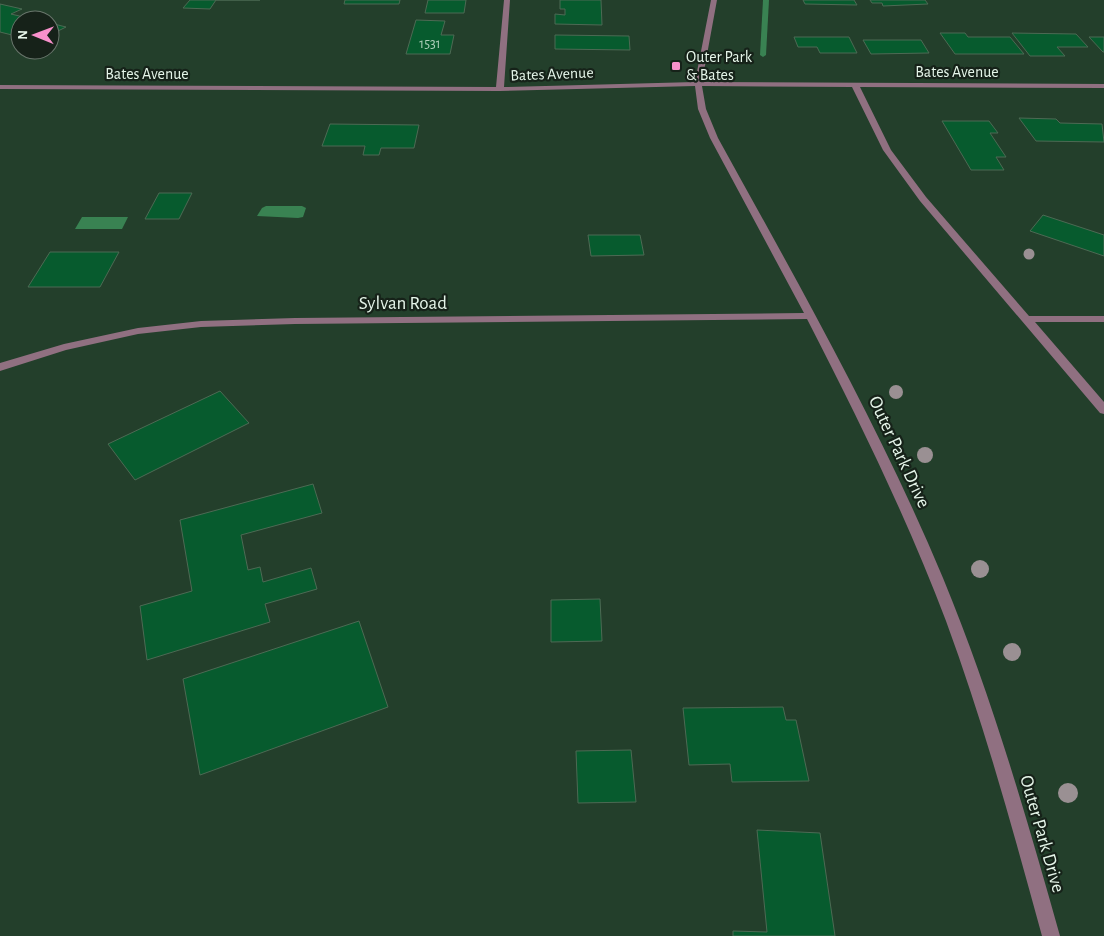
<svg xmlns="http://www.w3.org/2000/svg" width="1104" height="936" viewBox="0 0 1104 936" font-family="'Alegreya Sans',sans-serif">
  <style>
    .water { fill: #398252 }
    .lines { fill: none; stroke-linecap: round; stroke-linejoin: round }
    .stream { fill: #398252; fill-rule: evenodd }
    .building { fill: #075b2e; stroke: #4d6a54 }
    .minor { fill: #907081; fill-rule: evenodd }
    .tree { fill: #9a9093 }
    .poi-dot { fill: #f890cb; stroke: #162219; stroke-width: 2 }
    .labels { text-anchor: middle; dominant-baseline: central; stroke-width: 4.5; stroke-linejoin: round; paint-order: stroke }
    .far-number-label { font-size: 14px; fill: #aeceba }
    .far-poi-label { font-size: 16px; fill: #e5f5e9; stroke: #162219; text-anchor: start }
    .far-street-label { font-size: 16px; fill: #e5f5e9; stroke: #162219 }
    .street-label { font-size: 19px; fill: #e5f5e9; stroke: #162219 }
  </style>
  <rect width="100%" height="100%" fill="#233f2b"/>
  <!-- water -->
  <path class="water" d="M266,206H302L306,208L303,217L298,218L257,216L262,208Z
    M82,217H128L122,229H75Z"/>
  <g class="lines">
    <!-- stream -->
    <path class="stream" d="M763,0H769L766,55L763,57L760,55Z"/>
  </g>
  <!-- building -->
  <path class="building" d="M190,0H260H216L210,9L183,8Z
    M345,0H400L399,4H344Z
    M428,0H466L464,13H425Z
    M560,0H601L602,25L555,24V14L565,15V9H560Z
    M803,0H854L857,5L805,4Z
    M870,0H925L928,4L883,6L882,3H872Z
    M0,4L22,9L11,14L36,20H20V37L0,32Z
    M416,20L445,21L441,35H454L450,54H406Z
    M50,23L66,27L50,35Z
    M940,33H965L968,37H1010L1024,54H955Z
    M1012,33L1076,34L1088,47H1057L1065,56H1030Z
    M555,35L629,36L630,50L555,49Z
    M794,37H849L857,53H820L817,47H798Z
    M1089,37H1104V52H1103Z
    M863,40H921L929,53L871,54Z
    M1019,118L1056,119L1060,123L1102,124L1104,142L1036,141Z
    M942,121H989L998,133H990L1006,157H996L1004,170H971Z
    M330,124L419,125L414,148H381L379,155H363L365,146H322Z
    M159,193H192L179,219H145Z
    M1043,215L1104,235V256L1030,231Z
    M588,235H640L644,255L591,256Z
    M50,252H119L100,287H28Z
    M220,391L249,423L135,480L108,444Z
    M313,484L322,513L241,535L248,570L260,567L263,582L311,568L317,589L265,604L270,622L147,660L140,606L192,591L180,520Z
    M600,599L602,641L551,642V600Z
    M359,621L388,707L200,775L183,679Z
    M783,707L786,720H796L809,781L732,782L730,764L689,765L683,708Z
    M631,750L636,802L578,803L576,751Z
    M757,830L820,833L835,936H733V931L767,932Z"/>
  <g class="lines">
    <!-- minor -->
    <path class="minor" d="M504,0H510L504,87L695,82L711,0H717L702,82L1104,84V88L860,87L891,150L926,197L1029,316H1104V322H1035L1104,402V414L1100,413L920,201L883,150L852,87L702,86L706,109L718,138C798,283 879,425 943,578C991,694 1026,815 1060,936H1042C1013,830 984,724 946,621C907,518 858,418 807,319L295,324L201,327L138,334L66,350L0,371V363L64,344L138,328L201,321L295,318L804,313L710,138L698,109L695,86L500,91L0,89V85L496,87Z"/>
  </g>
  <!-- trees -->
  <g class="tree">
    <circle cx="1029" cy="254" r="5.5"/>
    <circle cx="896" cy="392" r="7"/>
    <circle cx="925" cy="455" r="8"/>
    <circle cx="980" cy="569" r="9"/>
    <circle cx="1012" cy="652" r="9"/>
    <circle cx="1068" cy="793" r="10"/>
  </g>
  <!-- markers -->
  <rect class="poi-dot" x="671" y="61" width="10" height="10" rx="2.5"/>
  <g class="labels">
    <!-- far-number labels -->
    <g class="far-number-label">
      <text x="430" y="44">1531</text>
    </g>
    <!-- far-poi labels -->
    <g class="far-poi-label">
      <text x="686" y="57">Outer Park<tspan x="686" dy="18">&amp; Bates</tspan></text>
    </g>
    <!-- far-street labels -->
    <g class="far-street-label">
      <text x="957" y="72">Bates Avenue</text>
      <text x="147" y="74">Bates Avenue</text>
      <text transform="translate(552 74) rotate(-2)">Bates Avenue</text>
    </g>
    <!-- street labels -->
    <g class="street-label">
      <text x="403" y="303">Sylvan Road</text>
      <text transform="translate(899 452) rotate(65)">Outer Park Drive</text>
      <text transform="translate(1042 834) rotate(74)">Outer Park Drive</text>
    </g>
  </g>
  <!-- north arrow -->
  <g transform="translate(35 35) rotate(271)"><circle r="24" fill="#162219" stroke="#69766c"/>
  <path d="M0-4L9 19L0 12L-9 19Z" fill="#f890cb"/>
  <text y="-8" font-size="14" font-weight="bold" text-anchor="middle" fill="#e5f5e9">N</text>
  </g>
</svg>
